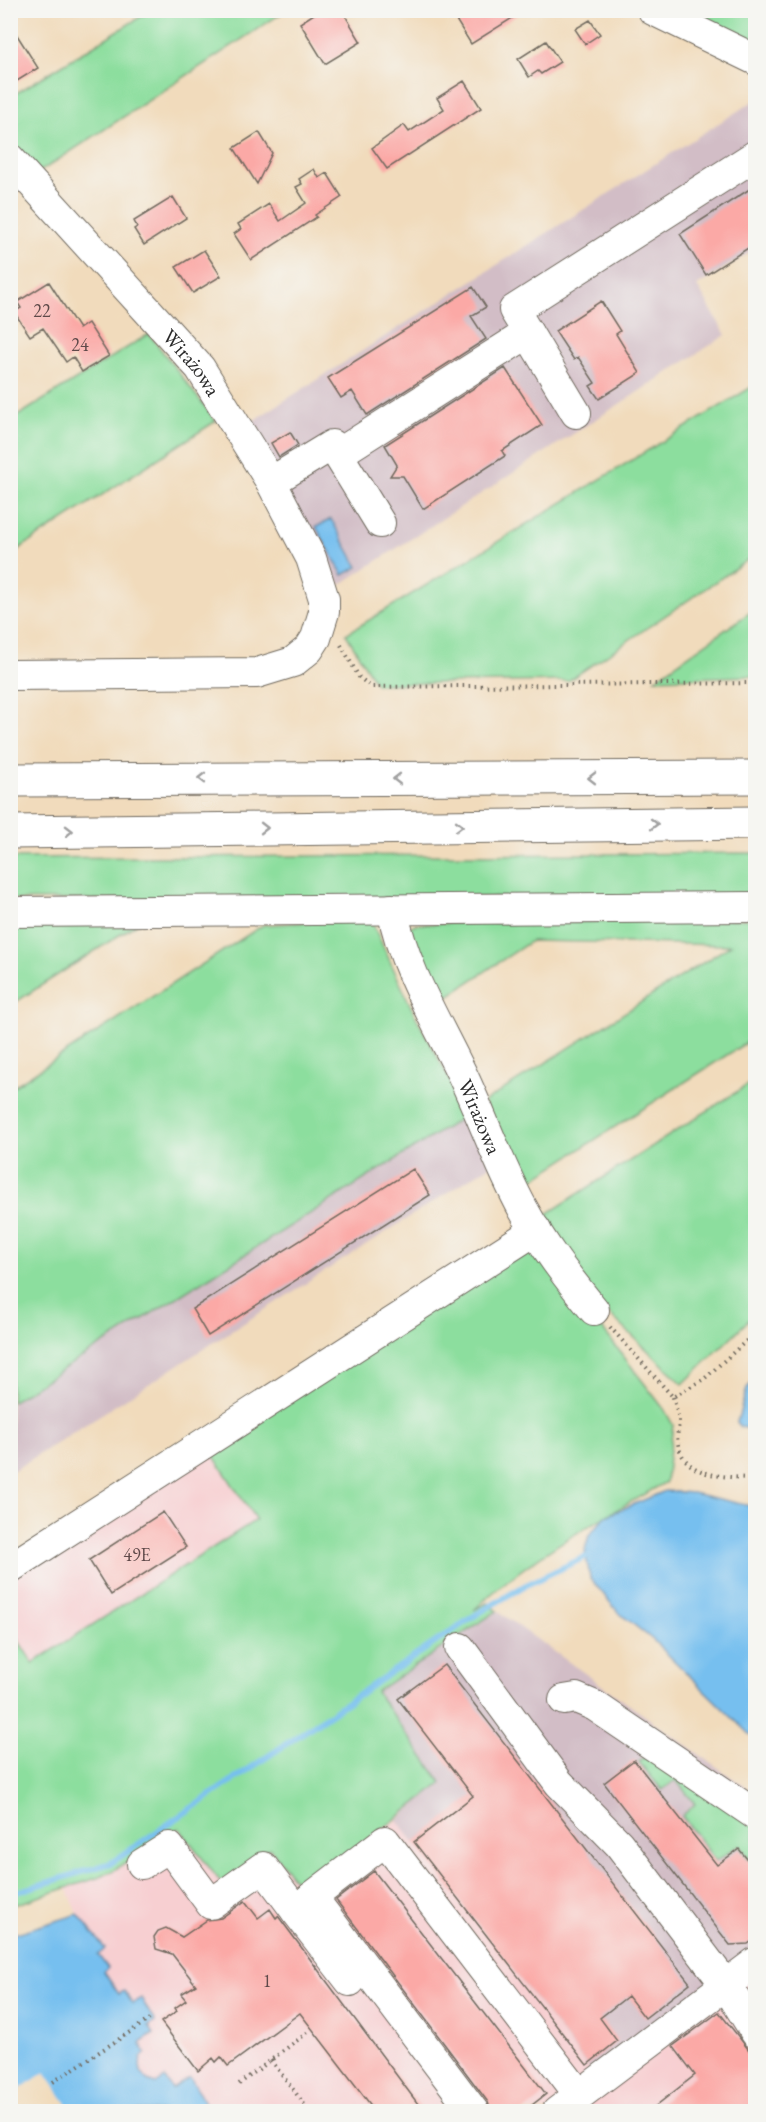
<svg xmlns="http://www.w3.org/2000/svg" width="766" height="2122" viewBox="0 0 766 2122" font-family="'EB Garamond',serif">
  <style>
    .built { fill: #f7cfd1 }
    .industrial { fill: #d2bdc6 }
    .green { fill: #8cde9e; stroke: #5c8464; stroke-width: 1.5 }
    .water { fill: #76bfef; stroke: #50758d; stroke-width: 1.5 }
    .pier { fill: #f1dbbc }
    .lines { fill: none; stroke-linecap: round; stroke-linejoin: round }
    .stream { stroke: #76bfef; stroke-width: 6 }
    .building { fill: #fba9a6 }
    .minor-casing { stroke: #70695e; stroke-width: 32 }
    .highway-casing { stroke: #70695e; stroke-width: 35 }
    .path { stroke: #70695e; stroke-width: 4; stroke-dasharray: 1.5 4.5; stroke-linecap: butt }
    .minor { stroke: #fff; stroke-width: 30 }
    .highway { stroke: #fff; stroke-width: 33 }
    .oneway { stroke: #a0a0a0 }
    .labels { text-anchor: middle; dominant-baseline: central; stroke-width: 4.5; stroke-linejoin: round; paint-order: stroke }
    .number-label { font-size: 18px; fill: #5f4a4a }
    .street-label { font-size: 21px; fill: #2b2b2b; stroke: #f6f6f2 }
  </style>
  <rect width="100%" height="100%" fill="#f6f6f2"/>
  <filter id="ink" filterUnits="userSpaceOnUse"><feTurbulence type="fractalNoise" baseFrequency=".0167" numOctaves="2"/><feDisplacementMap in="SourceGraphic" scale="12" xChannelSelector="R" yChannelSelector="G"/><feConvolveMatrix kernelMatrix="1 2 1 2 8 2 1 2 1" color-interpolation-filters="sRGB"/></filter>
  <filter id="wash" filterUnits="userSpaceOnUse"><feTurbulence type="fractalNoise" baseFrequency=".008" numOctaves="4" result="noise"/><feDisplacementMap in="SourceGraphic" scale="24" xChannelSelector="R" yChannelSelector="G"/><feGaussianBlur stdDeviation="1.35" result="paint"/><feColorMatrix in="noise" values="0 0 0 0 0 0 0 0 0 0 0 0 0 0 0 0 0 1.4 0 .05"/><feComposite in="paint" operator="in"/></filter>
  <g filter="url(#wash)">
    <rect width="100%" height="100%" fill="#f1dbbc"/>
    <!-- built -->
    <path class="built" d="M209,1449L257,1520L33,1663L11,1628V1577Z
      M397,1820L603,2087L755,1967V2111H210L190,2077L172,2089L147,2081L139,2065L141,2057L146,2053L140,2043L149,2026L155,2021L141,1999L133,2004L124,1991L119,1994L104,1972L98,1955L104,1949L78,1914L67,1888L103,1876L141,1855L179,1828L222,1884L270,1848L303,1890Z"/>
    <!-- industrial -->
    <path class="industrial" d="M755,100V249L697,286L726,335L340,585L248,424Z
      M468,1114L494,1163L11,1472V1402Z
      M497,1611L755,1794V1967L603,2087L397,1820L442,1783L375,1692Z"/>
    <!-- green -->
    <path class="green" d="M150,11H285L38,173L11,142L10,97Z
      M681,11H755V46Z
      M149,334L216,421L11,554V420Z
      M755,385V555L568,681L376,684L346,634Z
      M755,609V676L655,679Z
      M755,853V896L11,900L10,858Z
      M370,918L414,1013L468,1114L11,1402V1088L263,925Z
      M755,919V1037L520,1188L484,1102L731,945L531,941L436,1004L408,928L415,924Z
      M138,923L11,1005V926Z
      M755,1080V1314L683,1384L601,1306L536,1221Z
      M535,1241L664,1409L673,1425L666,1482C600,1519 528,1557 474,1610L487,1603L497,1611L376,1692L442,1783L303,1891L270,1848L222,1884L179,1828L141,1855L103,1876L11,1906L10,1628L33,1663L256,1520L209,1449Z
      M649,1755L755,1821V1866L739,1845L716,1861L682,1816L695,1804L676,1780L662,1790L639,1762Z"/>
    <!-- water -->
    <path class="water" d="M331,519L358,567L343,575L316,527Z
      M755,1380L756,1430H755L741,1427L737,1422L747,1388Z
      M665,1491L693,1493L755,1507V1740L653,1640L618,1612L590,1578L585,1550L589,1535L606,1516Z
      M78,1914L105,1949L98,1955L108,1968L104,1972L119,1994L124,1991L133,2004L141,1998L155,2022L149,2026L154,2034L140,2043L146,2053L141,2058C138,2071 143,2080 156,2084L165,2078L172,2089L190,2077L210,2111H11L10,1935Z"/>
    <!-- pier -->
    <path class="pier" d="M45,2072L72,2111H15L11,2105V2095Z"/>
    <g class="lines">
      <!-- stream -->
      <path class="stream" d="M10,1894L111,1863L477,1614L524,1586L585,1557"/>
    </g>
    <g id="blocks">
      <!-- building -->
      <path class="building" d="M320,10H342L361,42L325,64L300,23Z
        M471,10H525L471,44L456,20Z
        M590,20L600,34L585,44L575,29Z
        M10,24L38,68L17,81L10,72Z
        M546,41L560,62L541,74L538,71L529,77L518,59Z
        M464,81L481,108L387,169L372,148L404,125L409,132L444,109L437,98Z
        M259,132L272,153L257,184L234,148Z
        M314,169L319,178L327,173L342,197L315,215L317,217L251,260L234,234L241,229L238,224L269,204L280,221L306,203L296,187L302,184L299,179Z
        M756,185V243L706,275L680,234Z
        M173,197L186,218L144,245L134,229L137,227L134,221Z
        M204,250L221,276L193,293L176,267Z
        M49,282L79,329L88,323L109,356L82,372L73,357L66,362L43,328L30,336L14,312L21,308L17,302Z
        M473,287L486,307L471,316L486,339L367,415L352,391L341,398L328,378Z
        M601,301L620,331L616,334L640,373L599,399L590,386L595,383L578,357L574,360L555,331Z
        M505,368L542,425L502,451L505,456L423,509L403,476H390L397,465L385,445Z
        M290,432L298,445L279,457L271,443Z
        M413,1169L430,1195L208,1336L192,1309Z
        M163,1512L186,1547L111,1595L89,1560Z
        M444,1665L690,1983L645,2018L628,1996L600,2018L617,2041L587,2065L414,1842L473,1796L398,1699Z
        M634,1760L717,1865L739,1849L756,1870V1938L748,1944L730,1945L604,1783Z
        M374,1871L546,2094L523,2112H491L488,2102L336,1900Z
        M245,1901L258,1918L270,1909L276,1918L278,1916L424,2112H376L300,2013L228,2066L221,2057L216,2062L213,2058L198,2071L161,2022L177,2011L175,2008L186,2000L181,1994L196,1985L172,1954L156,1949L154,1937L158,1931L166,1928L182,1937L207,1920L221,1918Z
        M719,2012L756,2059V2112H648L695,2075L673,2046Z
        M445,2102L452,2112H432Z"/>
    </g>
  </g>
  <g filter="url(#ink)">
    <use href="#blocks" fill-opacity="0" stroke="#70695e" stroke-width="1.5"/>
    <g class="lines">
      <!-- minor casing -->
      <g class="minor-casing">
        <g id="minor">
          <path d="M653,10L756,60"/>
          <path id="s1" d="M10,159L200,368L271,482L311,558L324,599V612L316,638L309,649L293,662L257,673L10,675"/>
          <path d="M528,333L576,413"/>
          <path d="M338,454L528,333L514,310L756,155"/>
          <path d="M271,482L332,445L380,523"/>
          <path id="s2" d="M392,909C404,969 435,1018 461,1072C483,1118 499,1165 523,1209C543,1246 568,1278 594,1310"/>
          <path d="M10,912L756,907"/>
          <path d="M10,1568L536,1230"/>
          <path d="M460,1648L559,1783L619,1844L726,1985L756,2033"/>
          <path d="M564,1700L576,1698L595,1706L756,1815"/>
          <path d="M142,1864L169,1847L211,1904L263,1867L296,1911L312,1897"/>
          <path d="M296,1911L350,1981"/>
          <path d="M474,2112L312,1897L385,1841L578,2093"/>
          <path d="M557,2112L756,1962"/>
        </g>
      </g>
      <!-- highway casing -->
      <g class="highway-casing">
        <path id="highway" d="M10,780L756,777
          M10,832L756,823"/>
      </g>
      <!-- path -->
      <path class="path" d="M341,645L359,677L371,687L756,683
        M610,1327L673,1397L704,1379L756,1332
        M673,1397C675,1405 678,1413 679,1420C679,1428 676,1436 678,1443C684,1479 728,1477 756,1478
        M271,2060L310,2112
        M53,2082L153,2017
        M239,2084L311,2030"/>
      <!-- minor -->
      <use href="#minor" class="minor"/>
      <!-- highway -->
      <use href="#highway" class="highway"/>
    </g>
    <!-- one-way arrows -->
    <defs><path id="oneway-chevron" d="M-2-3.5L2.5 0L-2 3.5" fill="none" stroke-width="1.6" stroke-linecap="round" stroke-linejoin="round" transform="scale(1.5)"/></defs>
    <g class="oneway">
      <use href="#oneway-chevron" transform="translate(202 778) rotate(-180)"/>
      <use href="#oneway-chevron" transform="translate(592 778) rotate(180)"/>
      <use href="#oneway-chevron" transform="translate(397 779) rotate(-180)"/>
      <use href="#oneway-chevron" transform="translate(654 824)"/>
      <use href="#oneway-chevron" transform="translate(459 826)"/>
      <use href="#oneway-chevron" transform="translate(264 828)"/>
      <use href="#oneway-chevron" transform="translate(69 831) rotate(-1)"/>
    </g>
  </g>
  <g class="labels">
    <!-- number labels -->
    <g class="number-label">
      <text x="42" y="310">22</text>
      <text x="80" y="344">24</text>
      <text x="137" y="1554">49E</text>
      <text x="267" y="1980">1</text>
    </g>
    <!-- street labels -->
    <g class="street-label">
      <text stroke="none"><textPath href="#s1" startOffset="273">Wirażowa</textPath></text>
      <text stroke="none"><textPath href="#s2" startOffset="226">Wirażowa</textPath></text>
    </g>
  </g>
  <!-- margin -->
  <rect width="766" height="2122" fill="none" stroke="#f6f6f2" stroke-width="36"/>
</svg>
